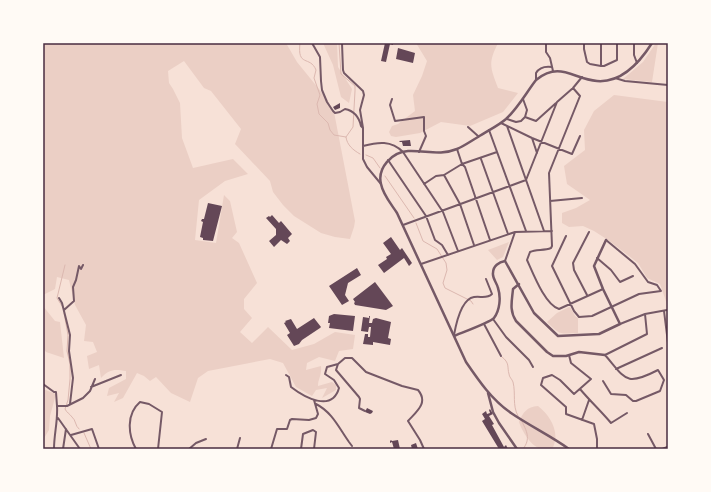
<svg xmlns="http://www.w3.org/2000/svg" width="711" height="492" viewBox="0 0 711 492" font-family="'DM Sans',sans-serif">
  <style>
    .green { fill: #ebcfc5 }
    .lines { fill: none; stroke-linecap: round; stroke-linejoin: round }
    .stream { stroke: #dcb8b0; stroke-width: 1 }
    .building { fill: #644757 }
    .minor { stroke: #755966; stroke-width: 2 }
    .tertiary { stroke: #755966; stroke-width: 2.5 }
    .neatline { fill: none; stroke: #4a2c40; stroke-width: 1.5 }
  </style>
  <rect width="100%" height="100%" fill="#f7e1d7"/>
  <!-- green -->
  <path class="green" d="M43,43H286L297,62L327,99L334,112L355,221L354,227L350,239L335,237L321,233L294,216L283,205L273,192L270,181L235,144L241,129L211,91L204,88L184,61L168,71L169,83L173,89L180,103L182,138L193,168L233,159L248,174L225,181L199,200L195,240L216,243L224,195L230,201L237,232L232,238L239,243L257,283L244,299V309L252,318L240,332L252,343L268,327L292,350L314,344L335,332L355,335L353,349L339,351L335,361L319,357L307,363L306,370L321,366C322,375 318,379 318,386L332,382L336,385V390L322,398L327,388L316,390L312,396L296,387L283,363L270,359L208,371L198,378L190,402L171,393L156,377L150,381L144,376L137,373L123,398L114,402L119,393L107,396L109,388L126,379V371C115,369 109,369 101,378L99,365L89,369L87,356L97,352L93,342L84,341L86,325L75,305L69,280L57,277L55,289L43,295Z
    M323,43H337L338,67L352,89L349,103L341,97L333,65Z
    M416,43H498C488,63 490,67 498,88L518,93L503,112L470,126L441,122L420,133L396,137L391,136L389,132L392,126L398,124L415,111L413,95L422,76L427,61Z
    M656,43H658L652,82L623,79L643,62Z
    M614,95L668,102V307L660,284L647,278L638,263L608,240L594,231L583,226L569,227L562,223V213L576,208L590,200L567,184L564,166L585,150L584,130L594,111Z
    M509,242L503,257L497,260L488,250Z
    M43,306L55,321L60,322L64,358L46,352L43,348Z
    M569,307L571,308L575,316L578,318V333C559,334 560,335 547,322L557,313Z
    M43,389L56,394L50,416L49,430L43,440Z
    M538,406C551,416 561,434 552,449C549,449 545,450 542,449C531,447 522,431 519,422C523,412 527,407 538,406Z"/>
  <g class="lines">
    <!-- stream -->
    <path class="stream" d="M300,43C297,68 310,55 316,70L314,78L320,95L317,104L319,114L328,123L330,130L334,135L346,137C347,145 353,150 360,154
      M339,43L341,74L355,86V91L353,127L346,137
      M366,155L373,158L380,168
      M385,176L414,218
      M416,223L423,241L437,249L446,263L447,270L443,283L445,288L471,301L473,304
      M62,306L57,298L65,265
      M64,313L68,335L67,351L70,364V379L68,400L65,409C67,413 69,413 72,417C76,420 75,426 79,429
      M502,357C510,363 507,367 509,374C509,377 512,379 513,382C516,394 512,405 518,416
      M521,420C527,431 531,439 523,449
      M84,433L91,449"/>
  </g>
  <!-- building -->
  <path class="building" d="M385,43H393V45L390,44L386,62L381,61Z
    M398,48L415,53L413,63L396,59Z
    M340,103V108L335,110L333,107Z
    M410,140L411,146H403L402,142H400L399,141Z
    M208,203L222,206L213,241L203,240V238L200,237L203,222L201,221L202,219H204Z
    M272,215L279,223L281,221L292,234L288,238L290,241L287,244L281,240L274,247L269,241L276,235V229L266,218L269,216L270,217Z
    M391,237L400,250L402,248L412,263L409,266L404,258L384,273L378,265L387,259L386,257L391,254L383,243Z
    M357,268L361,275L348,283L345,295L349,301L342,305L329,286Z
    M375,282L393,306L386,310L355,305L354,303L355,302L353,299Z
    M334,314L355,316L353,331L329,328L330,323H328L329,316Z
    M369,316H370L369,323H372L373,319L376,318L391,322L388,338L391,339L390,345L373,342V345L363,344L365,334H368V337H370L371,327H369L368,332L361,331L363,317L369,318Z
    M314,318L321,327L320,328L302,340L299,344L294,346L287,335L290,333L284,323L286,322L285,321L291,319L297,329Z
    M367,408L373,411L372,413L370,414L365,412Z
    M490,409L493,414L489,416L494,424L492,425L504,447L506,445L508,449H499L482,421L485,419L482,414L486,411L487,414L490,413L489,410Z
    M391,440L392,441L398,440L400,449H394L392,442L390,443V441Z
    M416,443L418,449H412L411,445Z"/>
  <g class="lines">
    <!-- minor -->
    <path class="minor" d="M312,43L320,57L321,81L322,90L327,102L333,111L335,113L340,112L345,109C355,111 359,117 361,126L363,128
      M342,43L343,70L344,73L363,91L364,95L360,110L363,128V159L367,167L381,184
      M546,43V52L550,58L553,71
      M584,43V49L587,62L590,64L601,66
      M601,43V66H604L617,60V43
      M634,43V55L637,63
      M615,78L625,81L668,85
      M536,80V73C539,68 545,66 552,67
      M573,88L580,96L549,173L552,246L551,248C544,251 536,249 530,252L527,260C533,273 545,305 559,309L603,289
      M392,99L390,105L395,121L424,117V131L426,136L419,152
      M525,117L536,121L556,103
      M507,119L516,122L521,121L525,117L527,110L523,99
      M501,123L532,138L572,154L580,136
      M507,126L544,231
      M468,127L478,136
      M489,130L526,231
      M532,138L537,153
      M363,146C378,142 391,140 403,152L443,212L458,251
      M457,149L462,164L465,167L490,240
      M481,159L508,234
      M388,160L426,216L435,240L442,245L448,255
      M444,175L460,204L474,245
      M424,184L436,176L444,175L462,164L497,152
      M550,201L582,198
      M403,225L526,180L557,102L573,88L582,77
      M566,236L552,266L574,311L579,317L592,316L639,294L661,291L657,285L648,282L635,264L606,240
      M597,258L611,270L620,282L633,276
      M505,261L515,232
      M421,264L515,232L552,231
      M587,295L574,270L573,263L589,232
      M59,298L62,303L70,335L69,351L73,378L70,404
      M64,310L74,301L73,287L76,280L79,266L81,269L83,265
      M664,311L668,343
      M493,319L506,337L529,360L533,367
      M484,324L501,356
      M620,324L645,314L667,310
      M454,335C456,324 461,299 474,297C481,296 487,299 492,294L486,279
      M569,355L571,363L591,379L574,394L560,380L552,375L543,378L541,385L566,407V414L594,424L597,439V449
      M338,364L336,370L359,397L360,399L359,408L365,411
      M616,369L662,348
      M286,375L289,377L291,387C304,397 332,413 339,388L334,380L325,374L327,367L338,364L345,358H352L366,372L402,386L418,390C429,403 416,412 408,421L420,440L424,449
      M603,381L611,394L626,395L633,401H636L660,391L664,380L658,370C625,387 626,379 605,355L647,334L645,314
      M43,384L54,392H56L57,406
      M91,387L121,375
      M580,389C590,401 601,411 611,423L627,413
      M316,404C332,412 339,428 349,442L352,446
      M58,418L80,449
      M582,420L589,400
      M648,434L656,449
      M71,435L92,429L99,449
      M54,449C54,434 58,421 57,406H67L83,398L90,391L95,379
      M63,449L66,429
      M136,449C128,435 126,414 140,402L149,404L162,412L158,449
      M189,449L196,443L206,439
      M237,449L240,438
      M271,449L277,429H287L290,420L292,419L309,420L316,418L318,414L314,400
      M301,449L303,434L313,430L316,432L314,449"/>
    <!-- tertiary -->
    <path class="tertiary" d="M519,284L513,289C512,301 509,310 516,321L547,352L553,356H566L579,352L605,355
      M454,336C461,333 491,322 494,318C500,310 501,297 498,288C497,283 492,278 493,273C493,266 499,262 505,261L534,313L558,336L599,334L620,324L603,289L594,266L606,240
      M488,393L493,412L499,423L517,449
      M569,449C551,436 530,426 511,413C492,400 479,381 466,362L397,213C392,205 383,195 381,184C377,168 392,152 408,151C425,150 440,156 457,149C464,146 471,141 478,137C487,131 498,126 506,119C518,108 526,93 536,80C560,61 573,79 597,81C622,83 640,62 652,43
      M663,449L668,447"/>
  </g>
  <!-- border -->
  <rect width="711" height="492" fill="none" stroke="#fffaf5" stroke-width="88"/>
  <rect x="44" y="44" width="623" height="404" class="neatline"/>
</svg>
